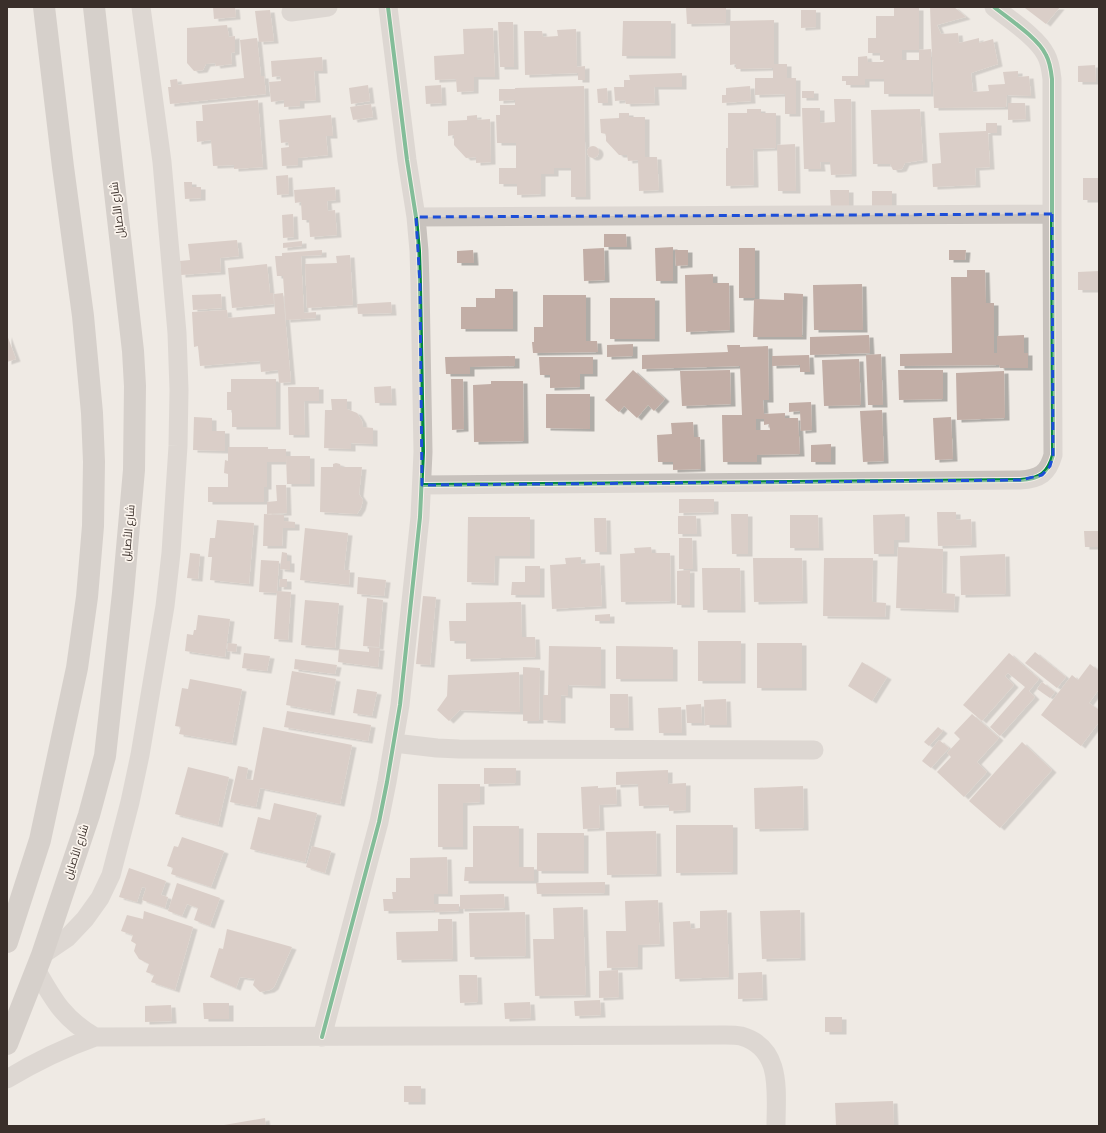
<svg xmlns="http://www.w3.org/2000/svg" width="1106" height="1133" viewBox="0 0 1106 1133" font-family="Overpass,Cairo,sans-serif">
  <style>
    .building { fill: #c2aea6; fill-rule: evenodd; filter: url(#shadow) }
    .lines { fill: none; stroke-linecap: round; stroke-linejoin: round }
    .street { stroke: #c8c2bd; stroke-width: 19 }
    .secondary { stroke: #b9b2ad; stroke-width: 22 }
    .cycleway-casing { stroke: #fbf4ed; stroke-width: 6 }
    .cycleway { stroke: #00873e; stroke-width: 4 }
    .marked { fill: none; stroke: #1d4ed8; stroke-width: 3; stroke-dasharray: 8 5; stroke-linejoin: round }
    .labels { text-anchor: middle; dominant-baseline: central; stroke-width: 3.5; stroke-linejoin: round; paint-order: stroke }
    .street-label { font-size: 11px; fill: #3a2f2a; stroke: #fbf4ed }
  </style>
  <defs>
    <filter id="shadow"><feDropShadow dx="4.5" dy="2.5" stdDeviation="0" flood-color="#0004"/></filter>
  </defs>
  <rect width="100%" height="100%" fill="#efeae4"/>
  <!-- building -->
  <path class="building" d="M213,7H235L236,17L214,19Z
    M686,7H726V23L687,24Z
    M930,7H954L966,17L937,25L941,34L958,33L959,43L979,38V43L993,39L998,64L971,73L973,92L989,91L988,85L1005,84L1003,72L1018,71V77L1029,76L1031,96L1007,95L1006,107L934,108Z
    M1026,7H1060L1046,24L1025,8Z
    M894,8H919V50H902V60H919V50L931,49V94H884V79H865V85H846V81H842V76H858V57L867,56L868,62H883L884,60H880V53H868V38H876V16H894Z
    M270,10L274,41L259,42L255,11Z
    M801,10H816V27L801,28Z
    M774,20V64H787V78H796V114H785V94L755,95V78H773V68L736,69V64L730,65V21Z
    M623,21H671V56H622Z
    M498,22H513L514,67H500Z
    M227,25L229,37L235,36V52L231,53L232,64L216,66L215,63L206,64L203,70L194,71L187,63V28Z
    M493,28L495,77H474V91L457,92L456,79L435,80L434,56L464,54L463,29Z
    M576,29L577,67L585,66V80H578V73L525,75L524,31H542L543,37L558,36L557,30Z
    M257,38L261,76H264L266,94L170,104L168,87H171L170,80L177,79L178,85L244,78L240,40Z
    M322,57L323,71H314L316,100L300,101V106L284,107V100L271,102L269,82L281,81L280,76L272,77L271,61Z
    M1095,65L1096,82H1078V66Z
    M682,73V87H654L655,103L626,104L625,100L615,101L614,87H624V80H630L629,75Z
    M368,85L370,101L351,104L349,88Z
    M441,85L442,103L426,104L425,86Z
    M584,86L586,197H571V168H554V174H541V194L517,195V184H499V168H516V143H497L496,115H500V105H515V100L499,101V89H515V88Z
    M750,86L751,101L722,103V95H726V88Z
    M607,88L608,103H598L597,89Z
    M802,91H814V98H802Z
    M834,99H851L852,174L831,175L830,162H820L821,169H804L802,108H820V123L835,122Z
    M258,100L263,167L234,169V165L213,166L211,140L197,142L196,121H203L202,105Z
    M1008,103H1025L1026,119L1008,120Z
    M371,104L373,117L353,120L350,107Z
    M747,109H761V113H776V148L753,149L754,185L726,186V148H728V113H747Z
    M920,109L923,160L905,163L902,169L897,170H893L890,164H873L871,110Z
    M619,113H629V117H645V157H657L659,190L639,191L638,160L628,161L627,155H619L606,141V134L601,133L600,119L619,118Z
    M331,115L333,136H326L328,155L298,158V165L282,166L281,148L289,147L288,142L281,143L279,120Z
    M477,115V120L490,119L491,162L476,163V157L466,158L454,145V135L448,136V121L467,120V116Z
    M986,123H997V133H988L990,167L975,168L976,185L933,187L932,164L941,163L939,133L986,131Z
    M795,144L796,191H778L777,145Z
    M587 152a6 6 0 1 1 12 0a6 6 0 1 1-12 0Z
    M288,175L289,194L277,195L276,176Z
    M1083,178H1099V200H1083Z
    M184,182H192V187H201V198L185,199Z
    M335,187L336,200L327,201L328,211L335,210L337,235L310,237L309,220H302L301,202L295,203L294,190Z
    M830,190H849V208H831Z
    M872,191H892V207H872Z
    M293,214L294,237L283,238L282,215Z
    M604,234H626L627,247H604Z
    M237,240L239,256L220,258L221,272L181,275L180,261L190,260L188,244Z
    M302,241V246L283,248V243Z
    M673,247V281H656L655,248Z
    M604,248L605,280L584,281L583,249Z
    M739,248H755V298H739Z
    M322,250V255L301,256L304,313L316,312V318L286,320L283,276H277L275,256H282V253Z
    M473,250L474,263H457V251Z
    M675,250H688V265L676,266Z
    M949,250H966L965,260H949Z
    M350,255L353,305L307,308L305,264L337,263L336,256Z
    M267,264L270,293H273L274,304L232,308L228,268Z
    M967,270H985L986,303H994V353H997V336L1024,335V353H1028V368H1000L999,365L900,366V354L952,353L951,277H967Z
    M1099,271V290H1078V272Z
    M713,274V283H729L730,330L686,332L685,275Z
    M862,284L863,330H814L813,285Z
    M495,289H513V329H461V307H476V298H495Z
    M283,293L291,382L279,383L278,370L261,372L260,361L200,366L198,346L194,347L192,312L227,310L228,318L275,314L274,294Z
    M784,293L803,294L802,337H753L754,299L784,300Z
    M221,294L222,308L193,310L192,295Z
    M543,295H586V341H597L598,352L533,353L532,342H534V327H543Z
    M610,298H655V339H610Z
    M391,302L392,313L358,314L357,304Z
    M7,335L16,359L7,362Z
    M869,335L870,353L810,355V337Z
    M633,344V356L607,357V345Z
    M727,345H740V347L768,346L769,400H763L764,414L785,413V418H798L800,454L757,455V462H723L722,415H742L740,366L642,369V355L728,352ZM756,419H764V425L769,424L770,430H756Z
    M881,354L883,405H868L866,355Z
    M809,355L810,372H800V365L772,366V356Z
    M515,356V366L470,367V374H446L445,357Z
    M539,357H593V374H580V387L550,388V375H540Z
    M859,359L861,405L824,406L822,360Z
    M633,370L665,399L654,411L648,405L637,418L624,406L619,412L605,400Z
    M730,370L731,404L682,406L680,371Z
    M898,370H943V399L899,400Z
    M1004,371L1005,418L957,420L956,373Z
    M231,379H276V427H232V410H227V392H231Z
    M451,379H463L464,429L452,430Z
    M491,381H523L524,441L474,442L473,385L491,384Z
    M391,386L392,403H375L374,387Z
    M288,387H319V401H304L305,435H289Z
    M546,394H590V429L546,428Z
    M331,399H347V409L357,413L362,421L363,427L373,428V444L351,443V449L324,448L325,410H332Z
    M811,402L812,430L801,431L800,411L789,412V403Z
    M882,410L884,461L863,462L860,411Z
    M194,417L212,418V431H225V451L193,450Z
    M951,417L953,459L935,460L933,418Z
    M693,422L694,437H700L701,469L673,470V462H658L657,435L672,434L671,423Z
    M831,444V462H811V445Z
    M228,447H268V449H286V462H267V487H264V502H208V487H228V474L224,473L225,460L228,461Z
    M286,456H310V484H287Z
    M336,463L340,464L341,467H362L359,494L363,500L361,508L357,514L320,512L321,467H333V464Z
    M276,485H286L287,513L267,514V502L277,501Z
    M679,499H714V512L679,513Z
    M937,512H956V520L971,519L972,545L938,546Z
    M264,514L284,515V521L295,522V528H283L282,546H263Z
    M731,514H748V554H732Z
    M905,514V540H894V554H874L873,515Z
    M790,515H818L819,548H790Z
    M678,516H696L697,534H678Z
    M468,517H530V556H495L494,583L467,582Z
    M594,518H606L607,552H595Z
    M217,520L254,523L249,584L210,580L212,557H208L210,538H215Z
    M305,528L348,533L344,570H350L349,585L300,580Z
    M1084,531H1099V547H1085Z
    M679,538H692L693,569H679Z
    M651,547L652,553H670L671,601L621,602L620,554L635,553L634,548Z
    M898,547L943,549L942,593L955,594L954,610L896,608Z
    M282,552L287,553V561H290V570L280,569Z
    M190,553L200,554L198,579L187,578Z
    M1005,554L1006,594L961,595L960,556Z
    M581,557V564L600,563L602,606L552,609L550,565L566,564L565,558Z
    M753,558H802L803,601L754,602Z
    M824,558H873L872,602L886,603L885,617L823,616Z
    M261,560L279,561L277,591L291,592L288,640L274,639L277,593L259,592Z
    M525,566H540V595H511L512,582H525Z
    M702,568H740L741,610H703Z
    M690,570V605H677V571Z
    M358,577L386,580L384,596L357,594Z
    M280,579H287V587H279Z
    M423,596L436,597L430,665L416,664Z
    M367,598L383,600L379,647L363,646Z
    M305,600L339,603L335,648L301,645Z
    M521,602L522,637H535L536,657L466,659V641H450L449,621H466V603Z
    M610,614V621H595V615Z
    M198,615L230,619L225,657L185,651L187,634L193,635L194,630H196Z
    M698,641H741V681H698Z
    M228,643L237,644L236,652L227,651Z
    M757,643H802V688H757Z
    M549,646L601,647V686L568,685V696L561,695V721L543,720V695H548Z
    M616,646L673,647V679H616Z
    M369,647L380,648L378,667L338,662L339,649L369,652Z
    M1035,652L1066,677L1057,688L1025,663Z
    M244,653L270,656L267,671L242,668Z
    M1009,653L1039,679L1029,691L1035,697L1000,736L990,727L1025,687L1008,673L1005,676L1014,685L982,721L963,705Z
    M295,659L337,665L335,674L294,669Z
    M862,662L887,677L872,701L848,686Z
    M1090,664L1099,671V689L1089,703L1099,710V722L1081,746L1041,715L1072,675L1078,680Z
    M523,667L540,668L539,721H523Z
    M292,671L336,679L330,713L286,705Z
    M519,672L520,712L460,710L449,721L437,710L447,696L448,675Z
    M190,679L242,689L232,743L179,734L181,727L175,726L182,688L188,689Z
    M1042,682L1055,692L1050,698L1037,689Z
    M357,689L377,692L372,716L353,713Z
    M610,694H628L629,728H610Z
    M726,699L727,725H705L704,700Z
    M701,704L702,723H687L686,705Z
    M681,707L682,733H659L658,708Z
    M287,711L371,725L368,741L284,727Z
    M972,714L999,738L977,762L987,772L964,797L937,772L951,757L947,753L960,739L954,733Z
    M263,727L352,745L340,804L260,788L256,807L230,802L238,766L248,768L246,779L253,780Z
    M938,727L943,731L929,746L924,742Z
    M939,740L949,748L931,768L922,761Z
    M1022,742L1052,770L1000,828L969,801Z
    M188,767L229,777L218,825L175,814Z
    M484,768H516V783L484,784Z
    M668,770V784L686,783V810L669,811V805L639,806L638,784L616,785V772Z
    M438,784H480V802L463,803V847H438Z
    M598,786V788L616,787L617,804L599,805L600,828L583,829L581,787Z
    M803,786L804,828L755,829L754,788Z
    M274,803L317,813L305,862L250,849L258,817L270,820Z
    M676,825H733V872L676,873Z
    M473,826H519V867H534V881H464L465,867H473Z
    M656,831L657,874L607,875L606,832Z
    M537,833H584V871H537Z
    M182,837L224,851L211,887L171,874L173,868L167,866L174,846L178,847Z
    M312,846L331,851L325,873L306,867Z
    M447,857L448,894H434V904H459V911L435,912V910L384,911L383,899H393L392,892H396V878H410V858Z
    M129,868L166,881L161,895L168,897L165,908L142,900L146,888L142,887L137,902L119,897Z
    M605,882V893L537,894L536,883Z
    M177,883L220,898L210,926L194,920L198,908L187,904L182,916L168,911Z
    M504,894L505,908L460,909V895Z
    M658,900L660,944L638,945V967L607,968L606,931H626L625,901Z
    M583,907L586,995L535,996L533,939H554L553,908Z
    M727,910L729,977L675,979L673,922L690,921L691,929L700,928V911Z
    M800,910L801,958L762,959L760,911Z
    M144,911L193,927L175,990L151,982L154,975L146,972L149,964L139,959L134,951L136,944L131,941L133,935L121,931L127,915L143,919Z
    M525,912L526,956L470,957L469,913Z
    M438,919H452L453,959L397,960L396,932L438,931Z
    M227,929L292,947L274,987L270,990L260,992L253,985L255,979L240,977L236,988L210,977L219,948L223,949Z
    M618,970L619,997L599,998V971Z
    M762,972L763,998L738,999V973Z
    M459,975H477L478,1002L460,1003Z
    M600,1000L601,1015L575,1016L574,1001Z
    M530,1002L531,1018L505,1019L504,1003Z
    M203,1003H229V1019H204Z
    M171,1005L172,1021L145,1022V1006Z
    M825,1017H842V1032H825Z
    M404,1086H421V1102H404Z
    M893,1101L894,1126H836L835,1103Z
    M265,1118L266,1126H224V1125Z"/>
  <g class="lines">
    <!-- street -->
    <path class="street" d="M291,12L328,7
      M416,217L1052,214
      M422,485L1020,480C1040,479 1048,473 1053,455L1052,214V79C1051,70 1050,62 1046,55C1038,38 1009,19 994,7
      M394,743L437,748L459,749L814,750
      M42,955L67,938L85,919L100,898L111,875L130,802L140,755L165,606L171,553L178,446L179,390L177,333L162,162L141,7
      M37,971C54,1001 64,1019 95,1037
      M322,1037L379,822L387,782L400,705L420,517L423,452L420,284L419,251L416,217L407,160L388,7
      M7,1079C35,1062 64,1048 95,1037L725,1035C730,1035 736,1035 741,1036C783,1048 776,1092 776,1126"/>
    <!-- secondary -->
    <path class="secondary" d="M7,942L40,840L77,668L87,597L93,526L94,462L92,413L83,316L63,167L44,7
      M7,1044L42,955L89,815L105,756L123,593L134,470L135,386L133,351L94,7"/>
    <!-- cycleway casing -->
    <g class="cycleway-casing">
      <path id="cycleway" d="M422,485L1020,480C1040,479 1048,473 1053,455L1052,214V79C1051,70 1050,62 1046,55C1038,38 1009,19 994,7
        M322,1037L379,822L387,782L400,705L420,517L423,452L420,284L419,251L416,217L407,160L388,7"/>
    </g>
    <!-- cycleway -->
    <use href="#cycleway" class="cycleway"/>
  </g>
  <!-- marked area -->
  <path d="M0 0H1106V1133H0ZM1052,214L1053,455L1050,466L1042,475L1020,480L422,485L420,284L416,217Z" fill="#efeae4" fill-opacity=".55" fill-rule="evenodd"/>
  <path class="marked" d="M1052,214L1053,455L1050,466L1042,475L1020,480L422,485L420,284L416,217Z"/>
  <g class="labels">
    <!-- street labels -->
    <g class="street-label">
      <text transform="translate(118 210) rotate(-97)">شارع الأصايل</text>
      <text transform="translate(129 533) rotate(-85)">شارع الأصايل</text>
      <text transform="translate(77 852) rotate(-72)">شارع الأصايل</text>
    </g>
  </g>
  <!-- border -->
  <rect width="1106" height="1133" fill="none" stroke="#3a2f2a" stroke-width="16"/>
</svg>
